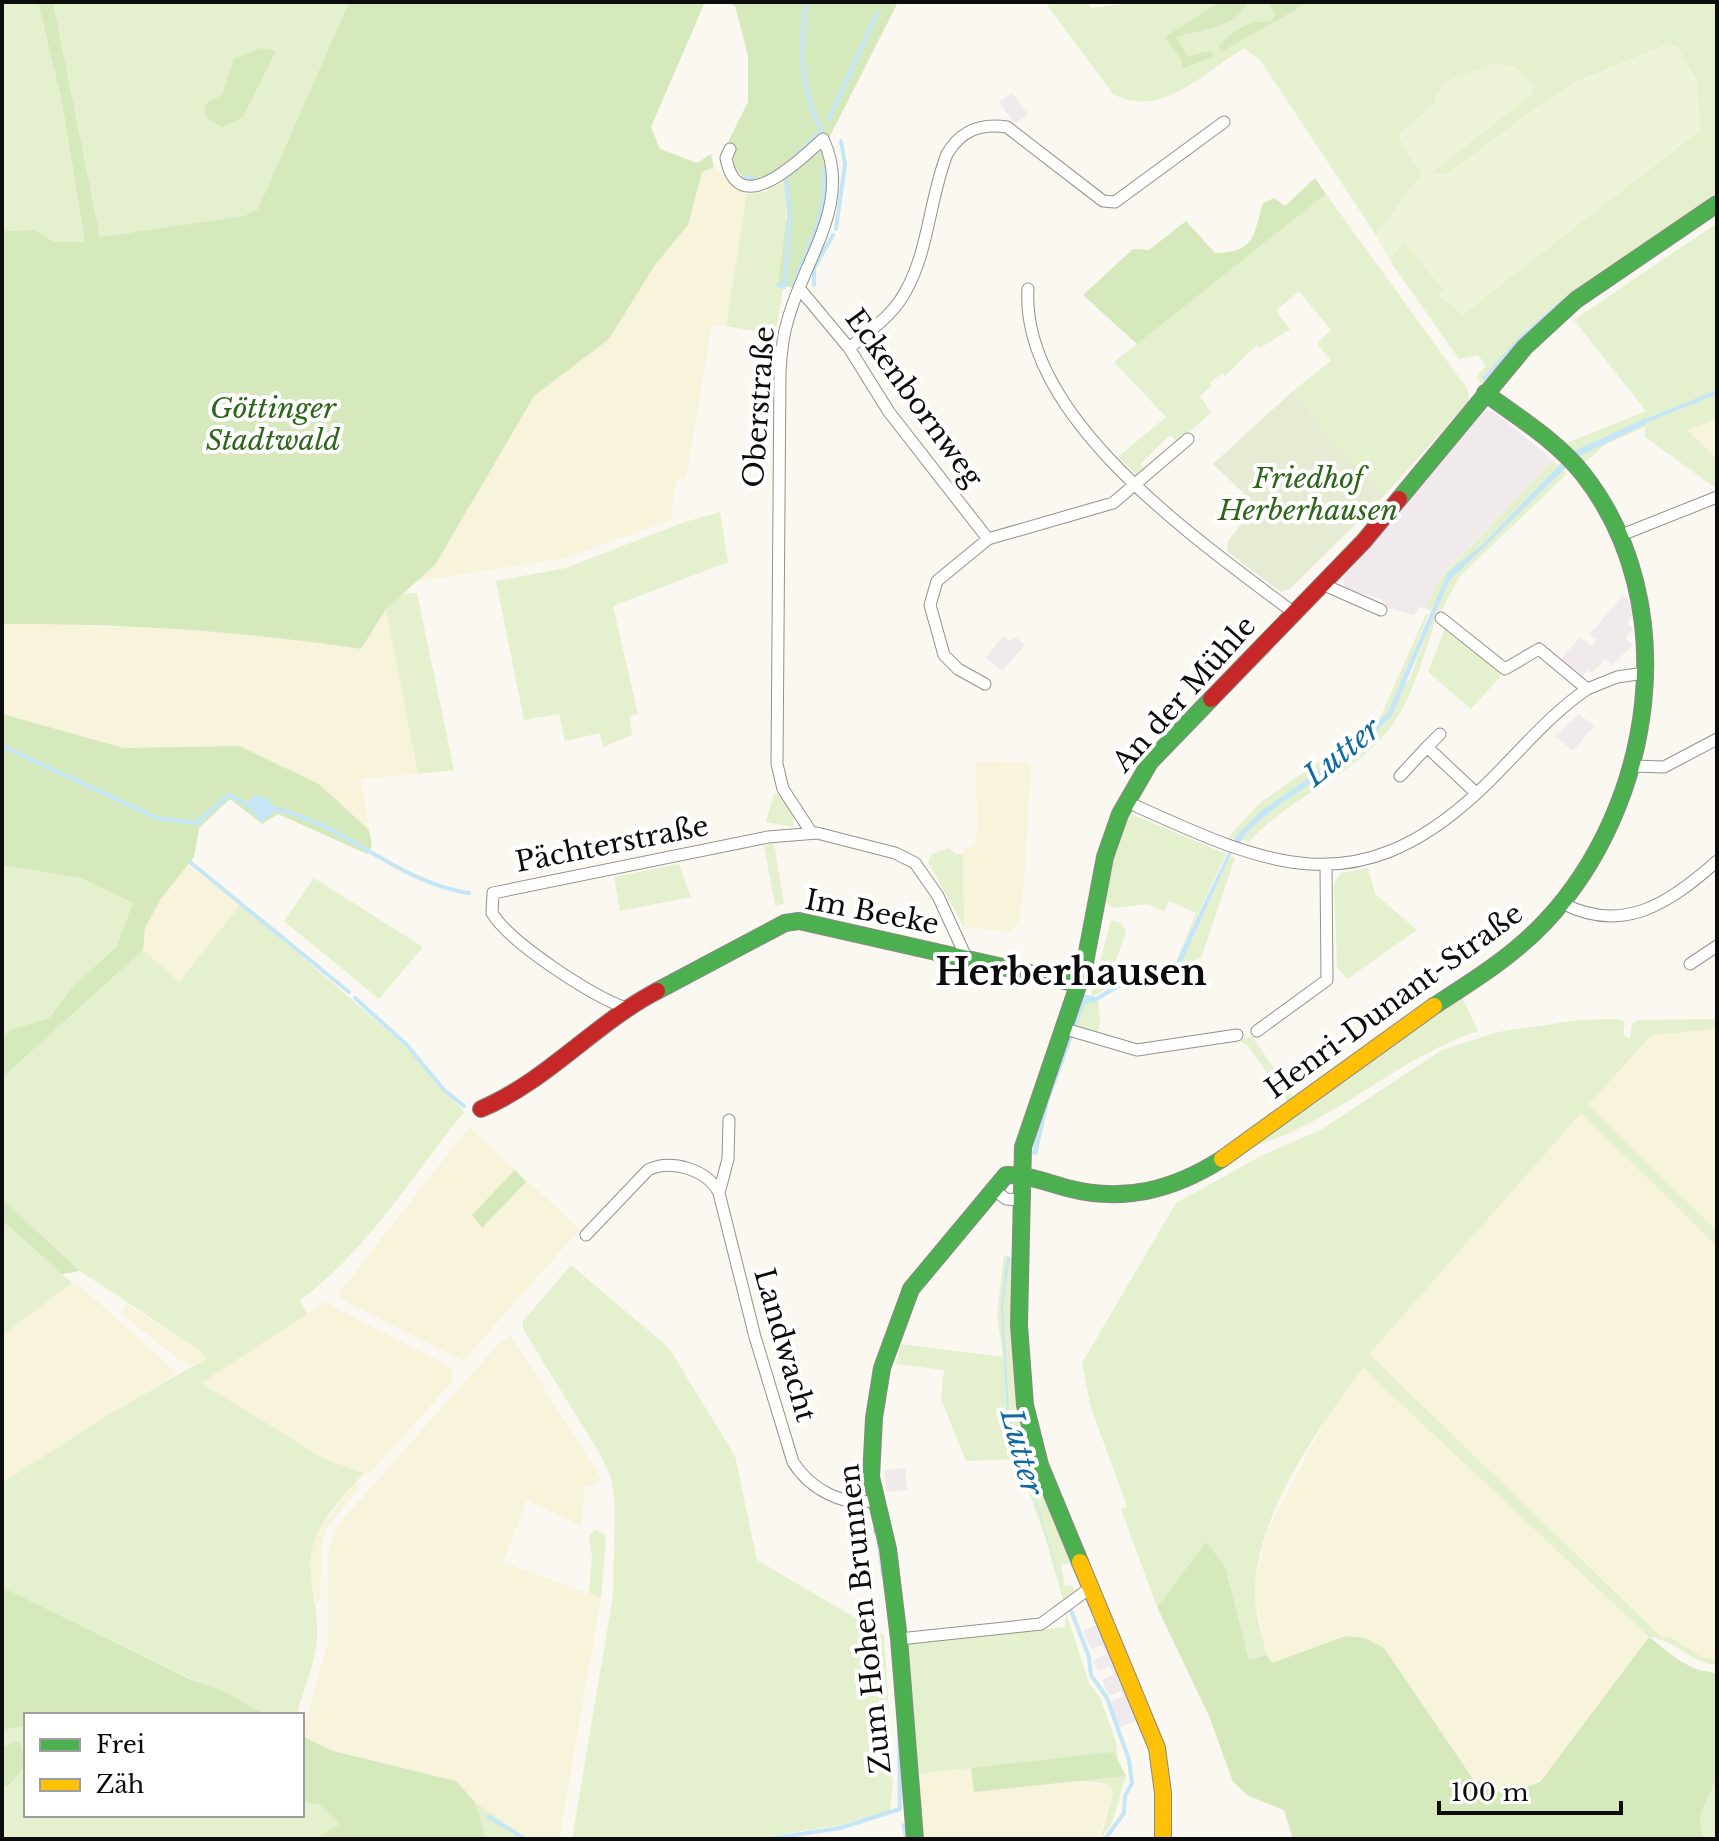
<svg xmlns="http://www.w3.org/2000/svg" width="1719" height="1841" viewBox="0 0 1719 1841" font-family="'Libre Baskerville',serif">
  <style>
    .industrial { fill: #f1eaed }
    .farmland { fill: #f8f4db }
    .green { fill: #e4f0ce }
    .forest { fill: #d5e9bc }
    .cemetery { fill: #e6ebd3 }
    .pitch { fill: #eef4d9 }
    .water { fill: #c4e6f6 }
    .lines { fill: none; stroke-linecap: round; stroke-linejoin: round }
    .stream { stroke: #c4e6f6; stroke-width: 4 }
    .street-casing { stroke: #93928f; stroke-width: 13 }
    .fast-casing { stroke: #8a8985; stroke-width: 18 }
    .slow-casing { stroke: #8a8985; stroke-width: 18 }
    .jam-casing { stroke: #8a8985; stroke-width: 18 }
    .street { stroke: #fefefd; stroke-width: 11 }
    .fast { stroke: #4caf50; stroke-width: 16 }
    .slow { stroke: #ffc107; stroke-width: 16 }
    .jam { stroke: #c62828; stroke-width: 16 }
    .labels { text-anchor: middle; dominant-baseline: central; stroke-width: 8; stroke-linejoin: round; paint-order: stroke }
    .street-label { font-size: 28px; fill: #0c0c0c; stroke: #fff }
    .park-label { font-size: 28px; font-style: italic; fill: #2d651a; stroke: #fff }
    .water-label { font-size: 30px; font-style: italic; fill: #1169a2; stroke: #fff }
    .district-label { font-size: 36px; font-weight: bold; fill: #0c0c0c; stroke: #fff }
  </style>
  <rect width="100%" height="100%" fill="#faf8f0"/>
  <!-- industrial -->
  <path class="industrial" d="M1012,93L1028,114L1015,124L999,102Z
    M1484,411H1493L1553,460L1441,576L1425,608L1419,607L1414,615L1387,608L1382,599L1345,590L1343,578Z
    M1623,595L1630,602L1633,615L1627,623L1633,629L1625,638L1633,645L1612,665L1605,659L1592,673L1588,670L1582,677L1561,659L1580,637L1592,646L1597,640L1590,634Z
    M1003,636L1009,641L1016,637L1025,645L1002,671L986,658Z
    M1579,714L1594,726L1573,751L1555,736Z
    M905,1468L907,1490L887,1492L884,1470Z
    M1098,1624L1138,1720L1120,1727L1110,1702L1123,1696L1121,1691L1109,1696L1102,1680L1114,1674L1110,1666L1098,1671L1093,1660L1106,1654L1102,1645L1091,1649L1083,1631Z"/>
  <!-- farmland -->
  <path class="farmland" d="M714,167L747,194L726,326L712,325L686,478L676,480L671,520L565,558L420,581L416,578L534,396L609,339L655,265L688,225L702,172Z
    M1717,419V459L1687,430Z
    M386,609L418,774L361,779L369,830L319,784L146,749L124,748L2,714V624L75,623L107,628L144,625L251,633L361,649Z
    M975,762L1031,763L1024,886L1019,920L1012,932L964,927L963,849L975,846L978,824Z
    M187,865L241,904L179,982L143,950L145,928L160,900Z
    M1717,1029V1231L1588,1105L1653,1035Z
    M1581,1113L1717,1246V1658H1703L1670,1637L1664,1638L1369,1354Z
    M469,1127L580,1229L463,1361L343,1300L339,1293Z
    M72,1283H77L177,1373L2,1483V1336Z
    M324,1302L449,1366L453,1374V1381L368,1475L326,1459L200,1383Z
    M126,1304L196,1347L207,1358L191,1365L179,1360L122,1314Z
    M511,1336L601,1478L596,1484L585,1487L581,1526L527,1500L503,1562L601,1598L559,1839H528L475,1802L456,1781L333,1751L304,1737V1727L328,1642V1555L337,1526L500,1342Z
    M1363,1367L1649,1637L1553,1766L1529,1789L1507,1794L1488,1790L1473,1779L1383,1648L1365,1638L1271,1664L1267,1655L1254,1591L1266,1533L1329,1413Z
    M355,1483L360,1486L326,1530L322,1543L320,1599L317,1605L310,1572L312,1543L319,1528Z
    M971,1768L974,1792L1067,1782L1111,1785L1113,1795L1098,1839H924L915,1774Z"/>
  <!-- green -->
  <path class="green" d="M2,2H38L62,102L85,243L54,242L35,230L2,231Z
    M53,2H349L258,209L244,216L100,237Z
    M1045,2H1087L1091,8L1140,2H1219L1166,37L1181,59L1182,69L1210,51L1188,56L1175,37C1204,28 1230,31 1248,2H1266L1275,13L1273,21L1309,2H1717V199L1571,300L1487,383H1481L1476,378L1486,366L1478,355L1459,359L1390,261L1404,240L1444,290L1439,295L1463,314L1701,129L1668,44L1574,83L1541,104L1449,173L1429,174L1531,95L1437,93L1435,103L1398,136L1422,174L1376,235L1260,60L1244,48C1204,72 1161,120 1113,94Z
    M784,182C787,217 787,252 778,286L783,288L776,331L771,334L726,326L747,194L765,192Z
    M1326,194L1468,390L1469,401L1384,496L1322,430L1294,390L1331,361L1317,343L1331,330L1299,291L1276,311L1290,329L1260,348L1257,345L1225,376L1222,373L1210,383L1212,386L1200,396L1211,413L1178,442L1170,435L1140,464L1147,471L1138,476L1118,457L1166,417L1114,362Z
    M1717,223V419L1687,430L1717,459V489L1645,437V427L1606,444L1584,463L1564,444L1646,411L1574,320Z
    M1553,460L1567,474L1460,576L1441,611L1438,613L1425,608L1441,577Z
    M720,512L728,562L613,606L638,714L630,716L632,735L603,747L600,733L565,741L559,714L524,720L496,581L566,568L682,523Z
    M417,593L454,770L418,774L386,609L402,594Z
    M1426,614L1428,615L1396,697L1410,678L1433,617L1436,618C1422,660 1411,707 1380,740C1342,780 1286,800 1249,842L1228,837L1260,803L1380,718Z
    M1446,625L1496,665L1501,676L1471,709L1428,672Z
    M774,794L780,795L794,815L793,827L766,822Z
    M1131,814L1226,854L1176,962L1196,913L1169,901L1164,911L1148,904L1112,908L1105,900L1122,821Z
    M774,843L784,904L775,906L764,845Z
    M950,848L955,854H963L964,927L928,862L932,854Z
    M1230,856L1235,858L1201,958L1180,966Z
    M679,864L691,897L620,911L614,877Z
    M2,865L81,878L134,903L117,946L73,987L49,1018L9,1030L2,1038Z
    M1368,868L1375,894L1417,930L1347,979L1337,967L1334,883L1341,873Z
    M314,878L423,947L379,999L284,921Z
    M241,904L402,1043L464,1112C412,1176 367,1251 300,1300L307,1314L201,1383L325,1459L364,1473C338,1502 305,1533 311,1575C313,1596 318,1615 317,1637C316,1663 303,1689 297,1715H266L2,1587V1483L108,1415L207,1358L195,1347L80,1271L2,1199V1078L143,950L179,982Z
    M1111,920L1121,923L1126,932L1115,963L1145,975L1120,982L1091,997Z
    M1462,997L1478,1031C1398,1057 1339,1120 1257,1145L1409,1027Z
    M1098,1000L1100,1021L1097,1036L1076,1029L1085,1003Z
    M1615,1019L1624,1021V1036L1630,1038L1632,1024L1639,1020L1717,1019V1029L1652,1035L1588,1105L1717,1231V1246L1581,1113L1369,1354L1663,1638L1670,1637L1703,1658H1717V1665C1689,1663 1675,1639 1649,1637L1363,1368C1319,1426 1258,1513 1255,1588C1254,1611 1262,1634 1267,1655L1249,1660L1225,1566L1206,1543L1157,1607L1121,1509L1127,1506L1091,1408L1082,1363L1176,1203L1261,1156L1322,1129L1442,1050L1498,1032L1579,1020Z
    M1252,1036L1293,1096L1287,1101L1248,1046L1239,1040Z
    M2,1220L72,1283L2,1336Z
    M1004,1255L1014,1259L1011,1340L1046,1499L1079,1575V1583L1069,1563L1061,1565L1065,1586L1071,1585L1075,1591L1063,1600L1045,1537L1017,1459L966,1461L941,1399L944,1370L896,1364L901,1344L1003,1357L997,1315Z
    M571,1265L669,1348L735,1456L757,1560L884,1635L893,1784L890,1811L840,1825L758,1838L572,1839L613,1596L615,1504L611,1478L600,1454L523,1329V1321Z
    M595,1530L606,1535L601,1598L589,1593L592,1557L589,1536Z
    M1066,1613L1090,1685L1100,1697L1116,1742L1118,1760L1126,1776L1112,1823L1100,1839L1113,1795L1111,1786C1090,1774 1002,1789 974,1792L971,1768L915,1774L907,1644L1065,1627Z
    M26,1726V1815H302V1801L319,1803L341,1824L313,1839H2V1730Z
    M1717,1775V1839H1704C1693,1815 1705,1797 1717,1775Z
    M475,1802L528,1839H486Z"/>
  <!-- forest -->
  <path class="forest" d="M38,2H53L100,237L244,216L258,209L349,2H705L651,127L660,149L697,163L711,154L714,167L702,172L688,225L655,265L609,339L534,396L435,565L386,609L361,649C241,631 123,623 2,624V231L35,230L54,242H85L62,102Z
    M726,2H898L827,142L830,178L823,220L794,288L778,284L787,216L784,182L778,175L765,181L746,180L722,154L748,102V56L735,6Z
    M1219,2H1248C1230,31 1204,28 1176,37L1188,56L1210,51L1215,56L1182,69L1181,59L1165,37Z
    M1266,2H1309L1221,52L1218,46C1234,31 1250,19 1272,22L1275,13Z
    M260,48L276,51L243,117L222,127L206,118L205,104L222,95L234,59Z
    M1315,178L1326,194L1137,344L1083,295L1133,249L1149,250L1186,221L1215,253C1255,252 1253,237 1263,203L1274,198L1285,206Z
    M2,714L124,748L239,746L319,784L369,830L372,846L367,854L278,814L262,824L230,799L199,828L194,857L160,900L145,928L143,950L2,1078V1038L9,1030L49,1018L73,987L117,946L133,903L81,878L2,865Z
    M515,1170L526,1182L482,1228L472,1215Z
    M2,1199L80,1271L62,1274L2,1220Z
    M1206,1542L1225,1566L1249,1660L1267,1655L1272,1663L1346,1636L1365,1638L1384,1648L1473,1779L1488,1789L1507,1794L1540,1782L1649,1637C1664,1648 1680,1664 1699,1670C1706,1672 1710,1670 1717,1675C1717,1699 1719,1754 1717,1775C1710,1801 1692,1811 1704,1839H1293L1284,1810L1249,1796L1233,1782L1209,1716L1157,1607Z
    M2,1587L194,1681L225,1692L266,1715H26V1726L2,1730Z
    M302,1736L333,1751L456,1781L475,1802L486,1839H313L340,1824L319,1804L302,1801Z
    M15,1741L20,1742L26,1765L8,1786L2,1784V1748Z
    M1113,1752L1126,1776L974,1792L971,1768Z"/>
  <!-- cemetery -->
  <path class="cemetery" d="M1294,390L1322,430L1384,496L1290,589L1281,592L1227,551L1228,541L1256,505L1213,464Z"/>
  <!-- pitch -->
  <path class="pitch" d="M1668,44L1678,47L1697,82L1701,128L1463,315L1438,295L1443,290L1404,241L1390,261L1376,235L1421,174L1398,136L1435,103L1442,83L1493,63L1515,66L1534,87L1531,95L1431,173H1449L1541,104L1574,84Z"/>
  <!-- water -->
  <path class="water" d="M1646,418V424L1577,457L1449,581L1392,715L1357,752L1273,809L1248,831L1230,856L1180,966L1128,983L1095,1002L1085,1004L1049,1102L1037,1155L1032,1154L1045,1096L1081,994L1096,997L1120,982L1169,968L1176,962L1236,836L1261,811L1354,747L1388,712L1448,572L1481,546L1572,452Z
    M254,795L267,798L277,810L261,822L246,805Z
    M1007,1256L1010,1257L1003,1305L1009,1413L1064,1592L1007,1413L1001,1305Z"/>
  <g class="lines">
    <!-- stream -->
    <path class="stream" d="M829,119L877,13
      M794,158L822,130C799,92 800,45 806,2
      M746,177L759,181
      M836,229L845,164L841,141
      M778,285L784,287L790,217L786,180
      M793,285C808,248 829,210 824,168
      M814,285V268L833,235
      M1485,378L1519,340L1563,301
      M1643,422L1717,392
      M2,746L157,818L197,823L229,795L250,806
      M274,809C345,823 398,883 469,893
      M191,863L349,992
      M355,998L407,1045L444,1090L464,1106
      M875,1530V1532
      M879,1544L883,1575
      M1070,1608L1089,1657L1091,1675L1107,1698L1129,1760L1132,1783L1125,1796L1124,1813L1105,1839
      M489,1817L525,1839
      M904,1825L906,1839
      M768,1839L840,1828L900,1809L899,1731"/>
    <!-- street casing -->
    <g class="street-casing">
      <path id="street" d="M730,149L726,158C738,223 802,158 823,139C854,203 802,262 787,323C782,339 781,356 780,372L777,764L783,789L811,832
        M799,288L849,348L889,412L988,539L1113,503L1188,439
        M1028,289C1020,419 1202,543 1294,613
        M849,348C866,334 886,320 899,302C929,259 928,202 947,154C961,130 981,123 1007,127L1103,201L1115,202L1224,122
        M1619,536L1717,497
        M1322,584L1381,610
        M1441,618L1505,669L1539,649L1587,689
        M985,684L958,669L944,655L930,605L937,581L988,539
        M1427,747L1440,734
        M1632,766L1664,767L1717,739
        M1400,776L1427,747L1476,793
        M1125,801C1260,862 1351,909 1476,794C1513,760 1545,718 1587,689L1617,677L1645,673
        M1562,903C1623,935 1670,903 1717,861
        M1690,964L1717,946
        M626,1008C592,996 510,943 492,913L493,893L768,837L817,833L895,853L915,863L938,896L966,957
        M1062,1028L1137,1050L1237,1035
        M1257,1031L1327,980L1326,866
        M992,1188L1006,1199L1021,1200
        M719,1193L728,1159L729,1120
        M586,1235L648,1170C671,1159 707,1169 719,1193L755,1337L793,1462C810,1489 844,1508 876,1500
        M899,1639L1041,1624L1090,1588"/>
    </g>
    <!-- fast casing -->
    <g class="fast-casing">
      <path id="fast" d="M1399,499L1525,347L1576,300L1717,204
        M657,991L785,923L799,921L1078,984
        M1434,1006C1473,981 1513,956 1545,922C1654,806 1685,604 1583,474C1557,441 1519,418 1485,393
        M1080,1562L1040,1465L1025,1405L1019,1325L1023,1147L1084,968L1105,857L1120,814L1150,762L1211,699
        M915,1839L899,1639L888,1549L871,1477L874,1418L882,1368L911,1289L1006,1175C1027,1174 1047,1183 1067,1188C1124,1203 1173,1190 1222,1159"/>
    </g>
    <!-- slow casing -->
    <g class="slow-casing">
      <path id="slow" d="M1222,1159L1434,1006
        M1080,1562L1157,1748L1163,1793V1839"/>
    </g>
    <!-- jam casing -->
    <g class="jam-casing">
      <path id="jam" d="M1211,699L1364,541L1399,499
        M481,1109C547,1081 594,1024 657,991"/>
    </g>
    <!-- street -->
    <use href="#street" class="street"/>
    <!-- fast -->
    <use href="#fast" class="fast"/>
    <!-- slow -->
    <use href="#slow" class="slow"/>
    <!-- jam -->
    <use href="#jam" class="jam"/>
  </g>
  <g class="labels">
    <!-- street labels -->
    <g class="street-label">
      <text transform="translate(914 398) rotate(54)">Eckenbornweg</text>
      <text transform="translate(759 407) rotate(-86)">Oberstraße</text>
      <text transform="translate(1184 694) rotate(-48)">An der Mühle</text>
      <text transform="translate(612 844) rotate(-11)">Pächterstraße</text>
      <text transform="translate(872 912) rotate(11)">Im Beeke</text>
      <text transform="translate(1394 1001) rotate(-36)">Henri-Dunant-Straße</text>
      <text transform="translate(785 1345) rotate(74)">Landwacht</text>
      <text transform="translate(865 1619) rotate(-96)">Zum Hohen Brunnen</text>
    </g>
    <!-- park labels -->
    <g class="park-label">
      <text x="273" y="408">Göttinger<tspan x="273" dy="32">Stadtwald</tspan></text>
      <text x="1308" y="478">Friedhof<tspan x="1308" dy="32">Herberhausen</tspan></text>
    </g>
    <!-- water labels -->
    <g class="water-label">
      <text transform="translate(1342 752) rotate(-39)">Lutter</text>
      <text transform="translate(1022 1452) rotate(75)">Lutter</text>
    </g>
    <!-- district labels -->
    <g class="district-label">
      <text x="1071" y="972">Herberhausen</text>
    </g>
  </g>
  <!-- border -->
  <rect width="1719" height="1841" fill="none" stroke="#0c0c0c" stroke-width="8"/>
  <!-- legend -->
  <rect x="24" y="1713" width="280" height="104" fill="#ffffff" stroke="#9e9e9e" stroke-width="2"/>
  <rect x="40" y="1739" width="40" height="12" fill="#4caf50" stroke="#9e9e9e" stroke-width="2"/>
  <text x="96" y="1753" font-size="24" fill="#0c0c0c">Frei</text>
  <rect x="40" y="1779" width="40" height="12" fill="#ffc107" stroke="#9e9e9e" stroke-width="2"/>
  <text x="96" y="1793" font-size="24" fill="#0c0c0c">Zäh</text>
  <!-- scale -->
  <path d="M1439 1801v12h182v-12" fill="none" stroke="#0c0c0c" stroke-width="4"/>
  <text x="1451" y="1801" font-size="24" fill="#0c0c0c" stroke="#ffffff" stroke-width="6" paint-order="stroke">100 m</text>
</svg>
